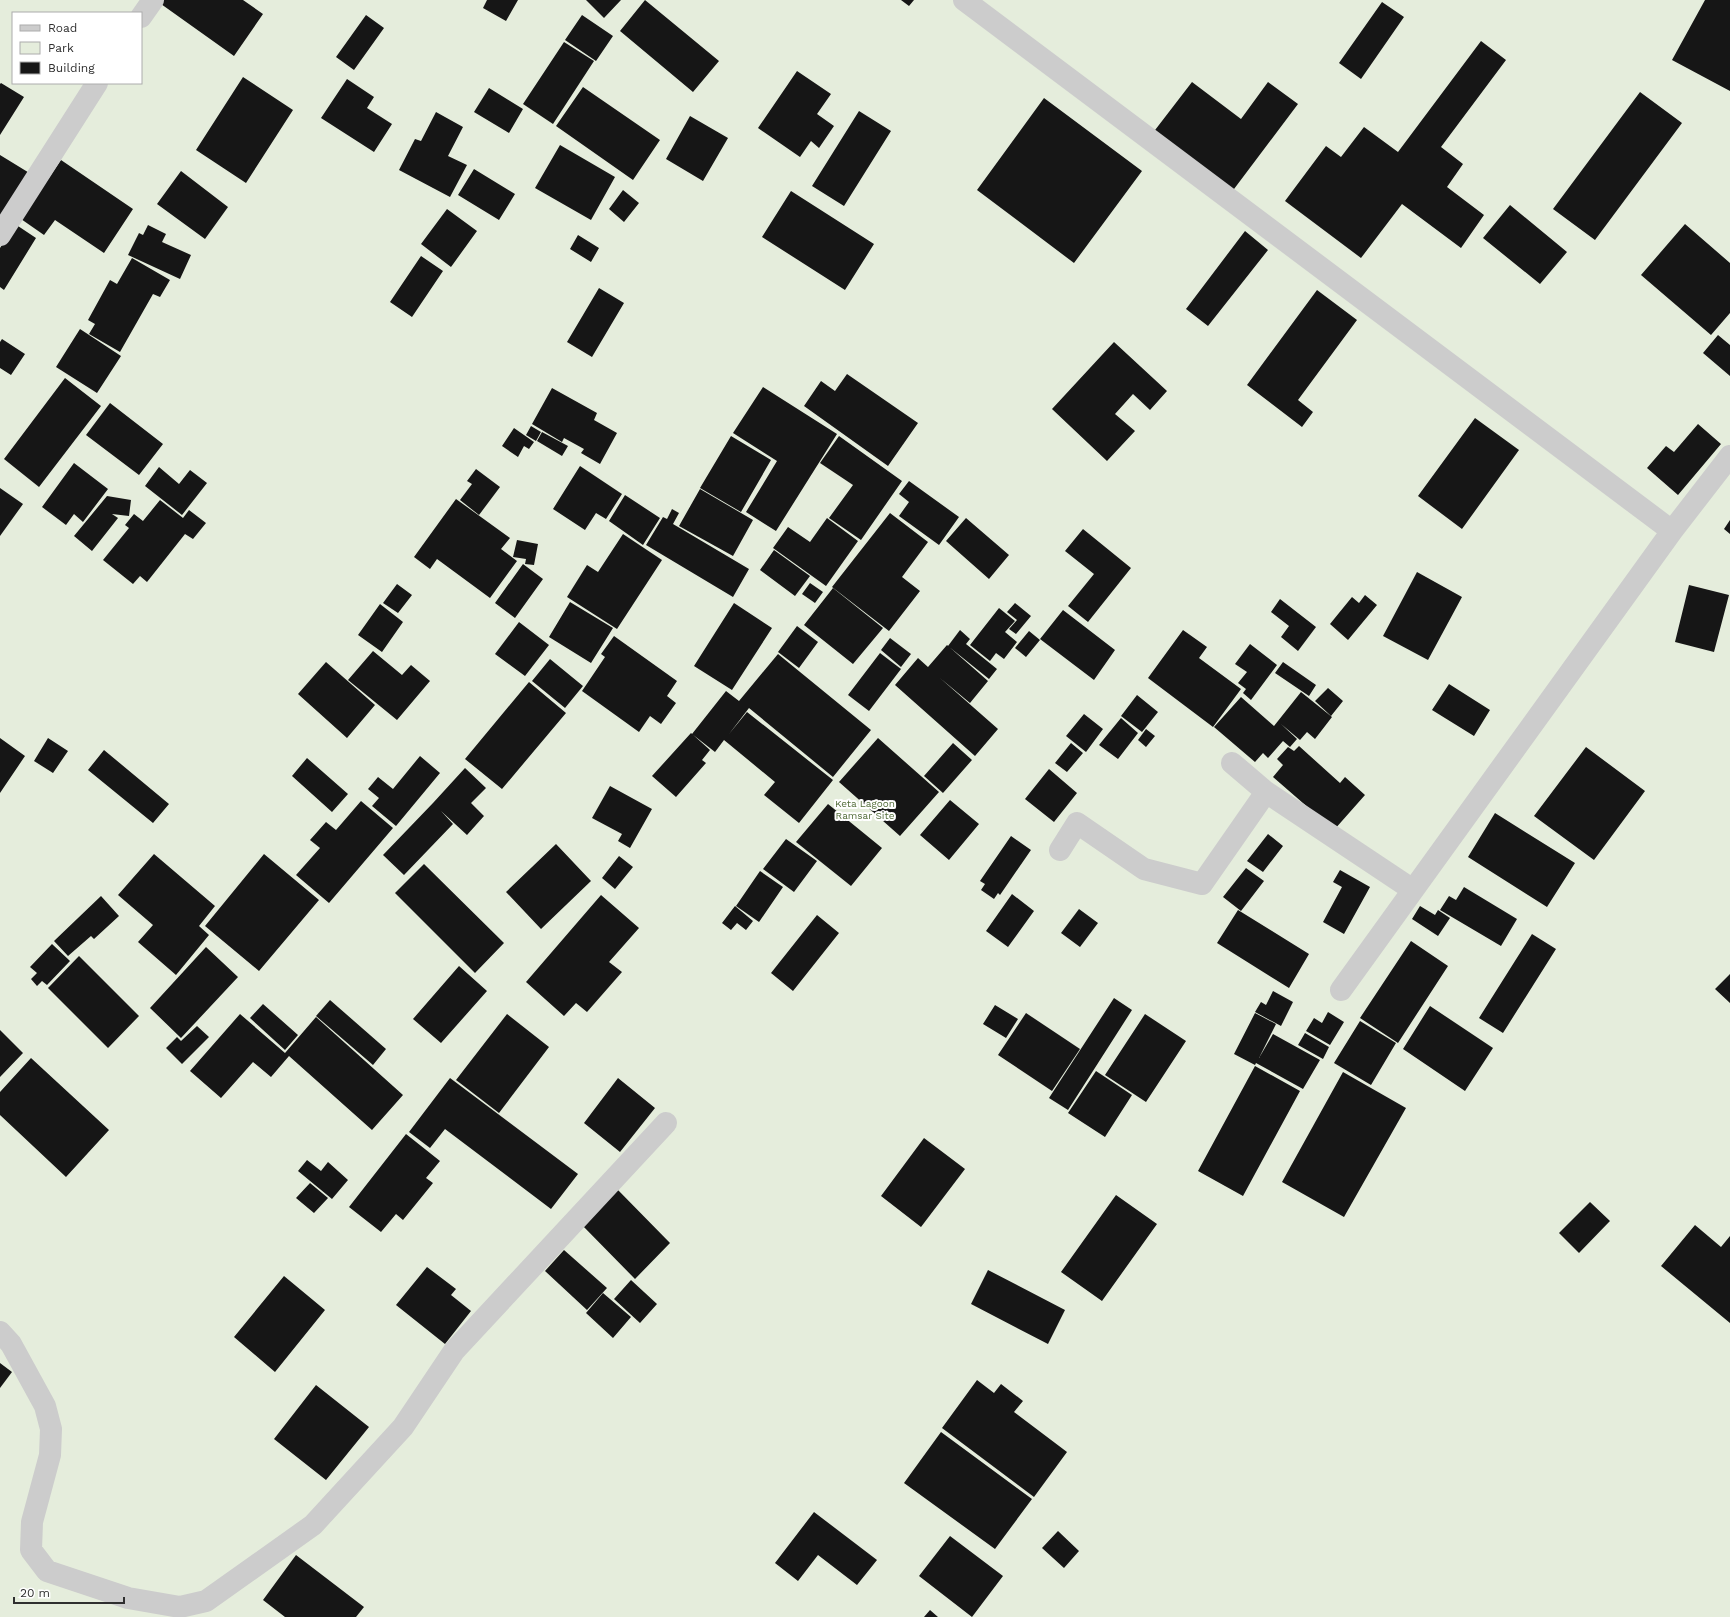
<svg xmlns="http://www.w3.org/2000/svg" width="1730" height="1617" viewBox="0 0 1730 1617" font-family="'Work Sans',sans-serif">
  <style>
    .green { fill: #e5eddc; fill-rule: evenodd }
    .building { fill: #161616 }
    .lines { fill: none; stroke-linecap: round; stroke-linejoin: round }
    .minor { stroke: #ccc; stroke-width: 22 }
    .labels { text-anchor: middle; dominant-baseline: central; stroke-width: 4; stroke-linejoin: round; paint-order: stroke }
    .park-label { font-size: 10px; fill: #536d3a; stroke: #fff }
  </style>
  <rect width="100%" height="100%" fill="#fff"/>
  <!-- green -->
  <path class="green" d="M0,0H1730V1617H0ZM13,13H141V83H13Z"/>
  <!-- building -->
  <path class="building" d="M164,0H243L263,14L234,56L161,4Z
    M487,0H518L506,21L483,8Z
    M586,0H621L604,18Z
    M645,0L719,61L693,92L620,31Z
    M901,0H914L909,6Z
    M1705,0H1730V91L1672,60Z
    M1382,2L1404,17L1361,79L1339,63Z
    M366,15L384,28L354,70L336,57Z
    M582,15L613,36L596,61L565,40Z
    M1481,41L1506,60L1441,147L1463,164L1447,187L1484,215L1461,248L1402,204L1361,258L1285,201L1326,146L1341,157L1364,127L1398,152Z
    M564,42L594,61L553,124L523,104Z
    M797,71L831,94L817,114L834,126L819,148L811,141L800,157L758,128Z
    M243,77L293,110L246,183L196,150Z
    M347,79L374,97L367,108L392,124L374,152L321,118Z
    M1192,82L1241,119L1268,82L1298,104L1231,193L1152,134Z
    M1,83L24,97L0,135V84Z
    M583,87L660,140L633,180L556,126Z
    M489,88L523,109L509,133L474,112Z
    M1640,92L1682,123L1595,240L1553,209Z
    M1044,98L1142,171L1074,263L977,190Z
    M859,111L891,131L844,206L812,186Z
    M436,112L463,127L448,156L467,165L450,197L399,170L415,139L421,141Z
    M690,116L728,138L703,181L666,159Z
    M560,145L615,177L591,220L535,188Z
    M0,155L31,174L0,225Z
    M61,160L133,209L104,253L55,220L44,235L21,219Z
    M474,169L515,194L499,220L458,195Z
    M181,171L228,207L205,239L157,204Z
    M623,190L639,203L624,222L609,209Z
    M791,191L874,244L845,290L762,237Z
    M1510,205L1567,252L1540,284L1483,238Z
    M447,209L477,231L451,267L421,244Z
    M15,224L36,238L4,290L0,287V248Z
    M1685,224L1730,263V313L1711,335L1641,275Z
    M148,225L166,234L162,242L191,255L180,279L128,255L139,233L143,235Z
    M1245,231L1268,250L1208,326L1186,309Z
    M578,235L599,248L591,262L570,249Z
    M421,256L443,271L412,317L390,302Z
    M132,258L170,280L160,297L153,294L120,352L89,334L95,324L88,320L110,280L117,284Z
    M599,288L624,303L592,357L567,342Z
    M1317,290L1357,320L1298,400L1313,412L1302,427L1247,385Z
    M80,329L121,356L97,393L56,367Z
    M1718,335L1730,345V376L1703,353Z
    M2,339L25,354L11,375L0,368V342Z
    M1114,342L1167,391L1150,410L1133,394L1115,414L1135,431L1107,461L1052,409Z
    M847,374L918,423L888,466L804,406L821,381L835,391Z
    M65,378L101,406L39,487L4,459Z
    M763,387L837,434L776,531L746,512L777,461L733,433Z
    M552,388L597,413L594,420L617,433L600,464L581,453L584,449L564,438L562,442L532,424Z
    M110,403L163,444L139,475L86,435Z
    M1475,418L1519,450L1462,529L1418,496Z
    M1698,424L1721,444L1678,495L1647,468L1666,446L1674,452Z
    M531,426L541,432L536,441L526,435Z
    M514,428L534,442L529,449L524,446L518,457L502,446Z
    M542,432L568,446L562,456L537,441Z
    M731,436L771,460L741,512L700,488Z
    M839,436L902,481L861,540L829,518L853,485L820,463Z
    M74,463L108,489L83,522L74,514L66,525L42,507Z
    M580,466L622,494L606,519L596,513L585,530L553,509Z
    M159,467L179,484L190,470L207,483L182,515L145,486Z
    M476,469L500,487L479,515L460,500L472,484L467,481Z
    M909,481L959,517L939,545L899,516L909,502L899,494Z
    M0,488L23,504L0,536Z
    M700,489L753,520L733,556L679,526Z
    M625,495L660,518L643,545L609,521Z
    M107,496L131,500L129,516L112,514L118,518L92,551L74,536Z
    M456,499L510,538L501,549L517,561L490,598L437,559L430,569L414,557Z
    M160,500L183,518L189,510L206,523L193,539L185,534L147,582L140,576L133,584L103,560L129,528L125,525L134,514L143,521Z
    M672,509L679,513L673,524L749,569L733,597L646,545L663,517L667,519Z
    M890,513L928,542L902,577L920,591L889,631L832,587Z
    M827,518L858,541L826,586L773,548L788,527L810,542Z
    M966,518L1009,555L989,579L946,541Z
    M1730,520V534L1724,529Z
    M1083,529L1131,568L1088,622L1068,606L1094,574L1065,551Z
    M623,534L662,560L617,629L567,597L587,565L598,572Z
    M517,540L538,544L534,565L525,564L526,559L513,557Z
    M774,550L810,576L795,596L760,570Z
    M523,564L543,579L515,618L495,603Z
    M1417,572L1462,597L1428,660L1383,636Z
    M810,583L823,592L815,603L802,594Z
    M397,584L412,595L398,613L383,603Z
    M1689,585L1729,595L1714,652L1675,642Z
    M833,588L883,628L853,664L804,625Z
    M1365,595L1377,605L1348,640L1330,624L1352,597L1359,603Z
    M1280,599L1316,627L1298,651L1281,637L1289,626L1271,612Z
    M570,602L613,628L591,663L549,637Z
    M734,603L772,628L732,690L694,666Z
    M1015,603L1031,616L1016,634L1009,629L1017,620L1007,612Z
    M380,604L403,622L382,652L358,635Z
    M999,608L1015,621L1005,632L1017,642L1004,659L996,653L990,661L970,645Z
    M1063,610L1115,650L1094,680L1040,639Z
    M519,622L549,645L525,676L495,654Z
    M797,626L818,642L799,668L778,652Z
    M960,630L970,639L966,644L997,669L989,679L948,646Z
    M1183,630L1207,647L1199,658L1241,689L1213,727L1148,678Z
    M1029,631L1040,640L1026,657L1015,648Z
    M614,636L677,681L667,696L676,703L661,724L650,716L639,732L582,691L605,657L601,654Z
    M890,638L911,654L901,667L881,650Z
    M1250,644L1277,665L1251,700L1243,693L1246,689L1238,683L1247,672L1235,664Z
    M947,645L988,681L970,703L940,678L998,729L975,756L895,685L918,658L928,667Z
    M373,651L402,675L411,665L430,681L397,720L348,680Z
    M880,653L901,669L869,711L848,695Z
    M778,654L871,730L833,777L749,708L729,734L747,712L833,780L799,823L764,795L775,782L724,740L715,752L692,734L726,691L739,701Z
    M550,659L583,686L565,708L532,681Z
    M326,662L375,705L347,738L298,694Z
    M1283,662L1316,685L1309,696L1275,673Z
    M529,682L566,713L502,789L465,759Z
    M1449,684L1490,710L1474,736L1432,710Z
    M1328,688L1343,701L1331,716L1315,701Z
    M1301,692L1332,717L1315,739L1307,732L1300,740L1281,724L1297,739L1290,747L1283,741L1268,758L1263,753L1255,762L1214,727L1241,697L1274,726Z
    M1137,695L1158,712L1142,732L1121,716Z
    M1084,714L1103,729L1086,752L1066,736Z
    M1121,718L1138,733L1118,759L1099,745Z
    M1146,729L1155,736L1146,747L1138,740Z
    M691,733L710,750L702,760L706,763L676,797L652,776Z
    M0,738L25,756L0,793Z
    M48,738L68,751L53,773L34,761Z
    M878,738L939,792L900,836L839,782Z
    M953,743L972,760L943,793L924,776Z
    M1071,743L1083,753L1067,772L1055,763Z
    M1299,746L1340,783L1345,777L1365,795L1334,830L1273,777L1283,765L1277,759L1288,747L1294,751Z
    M1586,747L1645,791L1594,860L1534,816Z
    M104,750L169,804L153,823L88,770Z
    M420,756L440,773L396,826L372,806L379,798L368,789L378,777L393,789Z
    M307,758L348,794L332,812L292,776Z
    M465,768L486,788L471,803L484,816L467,835L441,811L453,824L404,875L383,855L433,803Z
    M1049,769L1077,793L1054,822L1025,799Z
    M610,786L652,809L630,848L618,841L622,834L592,818Z
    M950,800L979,824L949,860L920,835Z
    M361,801L393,828L329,903L296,875L320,848L310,840L326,822L336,830Z
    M828,804L882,848L851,886L796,842Z
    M1495,813L1575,863L1547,907L1468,857Z
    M1268,834L1283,846L1263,872L1247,861Z
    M1011,836L1031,850L1000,895L998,893L994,899L981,890L985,884L980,881Z
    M786,839L817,861L794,892L763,869Z
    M556,844L591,881L541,929L506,892Z
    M154,854L215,906L199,926L209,935L176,975L138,942L153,925L118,895Z
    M264,854L319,900L259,971L205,926Z
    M619,856L633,867L615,889L602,878Z
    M424,864L504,943L475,973L395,893Z
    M1246,868L1264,881L1241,911L1223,897Z
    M1340,870L1370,887L1344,934L1323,922L1342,887L1333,882Z
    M760,871L783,887L759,922L736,906Z
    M1464,887L1517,919L1501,946L1440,910L1449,896L1456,900Z
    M1012,894L1034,911L1008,947L986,931Z
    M601,895L639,928L609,962L622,972L587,1012L576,1003L564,1016L526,982Z
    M101,896L119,916L94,939L91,936L68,956L54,941Z
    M735,906L753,921L746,930L737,923L731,930L722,923Z
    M1420,906L1435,915L1438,910L1450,918L1438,936L1412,919Z
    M1079,909L1098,923L1080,947L1061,933Z
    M1238,910L1309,954L1289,988L1217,943Z
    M817,915L839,933L793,991L771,973Z
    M1532,934L1556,949L1503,1033L1479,1018Z
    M1411,941L1448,966L1398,1043L1360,1018Z
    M52,944L70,961L47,985L42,981L37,986L31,979L37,973L30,967Z
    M206,947L238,977L181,1038L150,1008Z
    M79,956L139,1016L108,1048L48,988Z
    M459,966L487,991L441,1043L413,1019Z
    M1730,974V1003L1715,989Z
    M1273,991L1293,1002L1281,1026L1255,1012L1261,1002L1266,1005Z
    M1114,998L1132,1010L1068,1110L1049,1098Z
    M330,1000L386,1049L373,1065L316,1016Z
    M263,1004L298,1035L285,1050L250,1018Z
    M995,1005L1018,1019L1006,1038L983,1024Z
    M1430,1006L1493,1048L1465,1091L1403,1049Z
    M1328,1012L1344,1022L1330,1045L1306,1031L1314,1018L1322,1023Z
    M1026,1013L1080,1049L1052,1091L998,1055Z
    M1255,1013L1276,1024L1259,1058L1273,1034L1320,1060L1303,1089L1256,1063L1255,1065L1234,1054Z
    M240,1014L285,1053L316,1017L403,1095L372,1130L289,1056L271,1077L253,1062L221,1098L190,1071Z
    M507,1014L549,1047L499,1113L456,1080Z
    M1145,1014L1186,1041L1146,1102L1105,1075Z
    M1360,1021L1396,1043L1371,1085L1334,1063Z
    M197,1026L209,1037L182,1064L166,1048L177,1037L181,1041Z
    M0,1030L23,1053L0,1077Z
    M1305,1033L1329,1047L1323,1059L1298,1045Z
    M31,1058L109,1130L66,1177L0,1115V1092Z
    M1255,1066L1300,1091L1243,1196L1198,1171Z
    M1096,1071L1132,1095L1105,1137L1068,1113Z
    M1343,1072L1406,1108L1344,1217L1282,1182Z
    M450,1078L578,1174L551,1209L445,1129L430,1148L409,1132Z
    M618,1078L655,1108L620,1152L584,1123Z
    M406,1134L440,1161L426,1178L433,1183L403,1220L396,1214L381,1232L349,1207Z
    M924,1138L965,1169L921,1227L881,1196Z
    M307,1160L321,1171L328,1162L348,1180L332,1199L298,1171Z
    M310,1183L328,1198L314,1213L296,1198Z
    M617,1189L670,1243L635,1279L581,1224Z
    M1116,1195L1157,1224L1102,1301L1061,1272Z
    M1590,1202L1610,1221L1579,1253L1559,1233Z
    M1695,1225L1721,1247L1730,1236V1323L1661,1266Z
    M564,1250L607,1288L587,1310L545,1271Z
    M427,1267L456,1289L451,1295L471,1311L445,1344L396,1305Z
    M988,1270L1065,1310L1048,1344L971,1304Z
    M284,1276L325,1310L275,1372L234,1337Z
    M631,1280L657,1304L640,1323L614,1299Z
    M603,1293L631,1317L613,1338L586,1313Z
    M0,1363L12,1372L0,1388Z
    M977,1380L994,1393L1001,1384L1023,1401L1014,1412L1067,1452L1034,1497L942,1428Z
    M316,1385L369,1427L326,1480L274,1439Z
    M941,1432L1032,1499L995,1549L904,1483Z
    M814,1512L877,1560L857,1585L818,1555L798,1581L775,1563Z
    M1058,1531L1079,1551L1064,1568L1042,1548Z
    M950,1536L1003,1576L972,1617L919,1576Z
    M296,1555L364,1607L356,1617H285L263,1600Z
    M930,1610L938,1617H924Z"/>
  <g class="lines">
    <!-- minor -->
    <path class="minor" d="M964,0L1672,531
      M141,17L153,0
      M0,235L97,83
      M1232,763L1266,792L1413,890
      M1060,850L1077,823L1144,869L1202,884L1266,792
      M1341,990L1672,531L1730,456
      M0,1332L11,1344L45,1406L51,1429L50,1455L32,1522L31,1550L47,1571L128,1598L180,1607L206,1601L313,1525L403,1427L454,1351L666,1123"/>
  </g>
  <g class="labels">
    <!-- park labels -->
    <g class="park-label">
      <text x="865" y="803">Keta Lagoon<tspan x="865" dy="12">Ramsar Site</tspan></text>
    </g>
  </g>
  <!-- legend -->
  <rect x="12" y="12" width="130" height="72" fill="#ffffff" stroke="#acacac"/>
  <rect x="20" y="25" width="20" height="6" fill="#cccccc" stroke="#acacac"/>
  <text x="48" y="32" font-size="12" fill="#2f2f2f">Road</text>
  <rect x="20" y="42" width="20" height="12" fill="#e5eddc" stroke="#acacac"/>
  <text x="48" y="52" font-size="12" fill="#2f2f2f">Park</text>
  <rect x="20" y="62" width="20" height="12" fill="#161616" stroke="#acacac"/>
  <text x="48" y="72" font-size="12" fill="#2f2f2f">Building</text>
  <!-- scale -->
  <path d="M14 1597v6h110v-6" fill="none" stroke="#2f2f2f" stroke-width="2"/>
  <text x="20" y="1597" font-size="12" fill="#2f2f2f" stroke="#ffffff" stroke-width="3" paint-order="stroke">20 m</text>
</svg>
